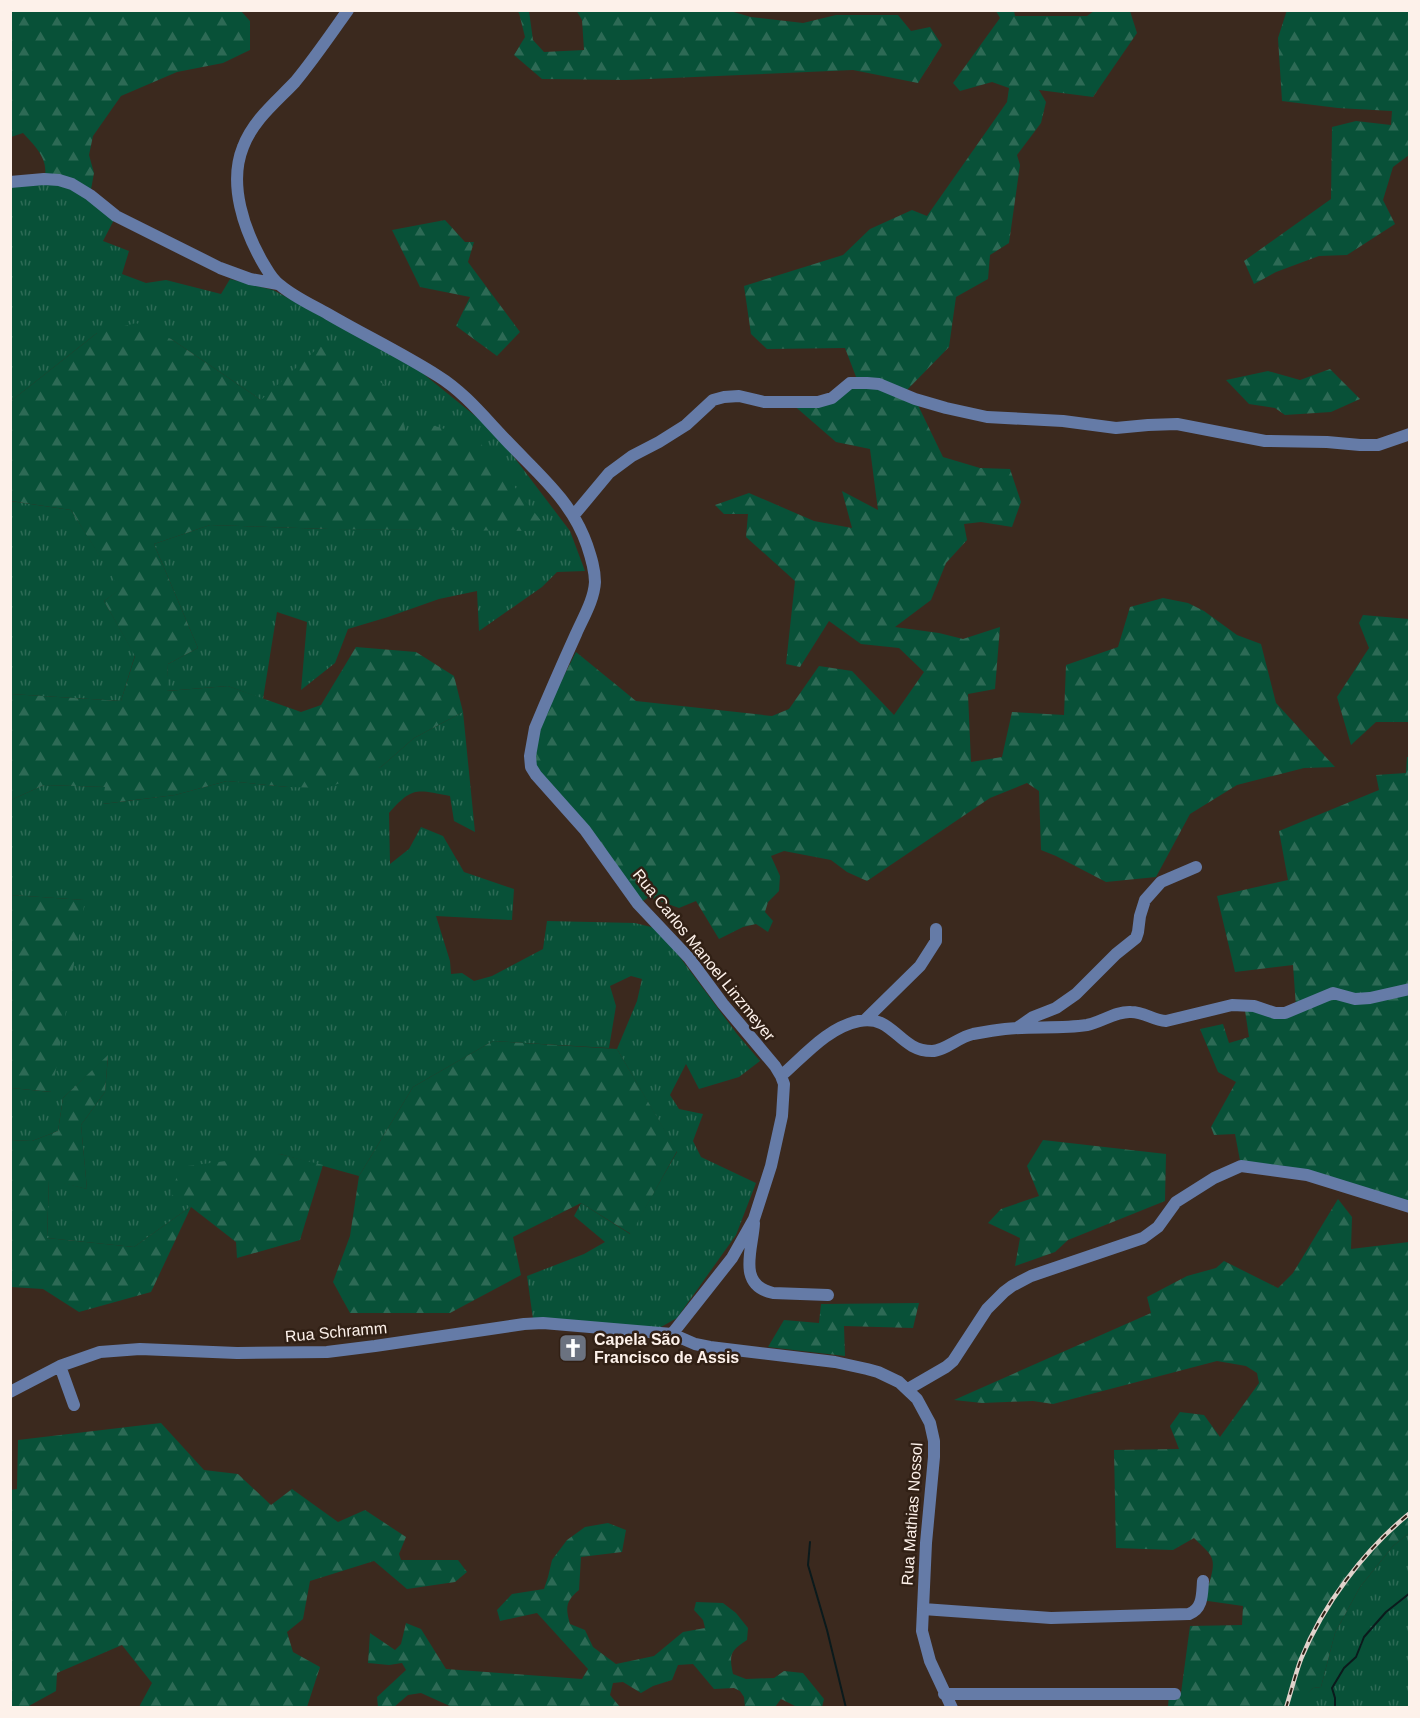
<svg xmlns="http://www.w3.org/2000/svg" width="1420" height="1718" viewBox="0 0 1420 1718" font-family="Helvetica,sans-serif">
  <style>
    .grass { fill: url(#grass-tufts) }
    .forest { fill: url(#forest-firs) }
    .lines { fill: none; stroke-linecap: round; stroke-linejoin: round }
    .stream { stroke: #0b1a1c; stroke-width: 2 }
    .minor { stroke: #657ba7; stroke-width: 12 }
    .rail-casing { stroke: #dfd2cb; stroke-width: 4.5 }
    .rail { stroke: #312015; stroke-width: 2; stroke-dasharray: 7; stroke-linecap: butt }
    .labels { text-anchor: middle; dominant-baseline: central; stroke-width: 5; stroke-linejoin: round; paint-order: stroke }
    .street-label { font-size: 16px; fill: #fdf1ea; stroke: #312015 }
    .poi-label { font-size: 16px; font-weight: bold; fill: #fdf1ea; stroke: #312015; text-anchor: start }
  </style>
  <defs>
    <pattern id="grass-tufts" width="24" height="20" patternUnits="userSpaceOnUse" patternTransform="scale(1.5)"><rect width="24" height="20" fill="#085138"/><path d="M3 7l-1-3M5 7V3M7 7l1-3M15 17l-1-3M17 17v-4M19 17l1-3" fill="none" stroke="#2d6a55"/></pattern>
    <pattern id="forest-firs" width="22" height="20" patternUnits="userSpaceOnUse" patternTransform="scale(1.5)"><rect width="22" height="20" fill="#085138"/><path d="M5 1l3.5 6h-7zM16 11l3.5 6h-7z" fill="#2d6a55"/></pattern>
  </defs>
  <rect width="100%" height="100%" fill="#3b291e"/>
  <!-- grass -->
  <path class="grass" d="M59,180L116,216L103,241L129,251L122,274L146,283L166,280L221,294L230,279L273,290L410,363L495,432L570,531L585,571L557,572L542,587L479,631L477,591L439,599L388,617L348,629L335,663L301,690L307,622L277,612L263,699L228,686L166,691L168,664L198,648L154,544L210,525L329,529L548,530L408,442L261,400L171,339L97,333L11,401V182Z
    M10,501L71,510L121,589L104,601L135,655L121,701L11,694Z
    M463,712L475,832L454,821L450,796C416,790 413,786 389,813L390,864L409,849L421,827L443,836L464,872L514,889L512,920L436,916L450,961L451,974L462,973L474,981L492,976L543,949L547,921L635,923L659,929L737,1034L760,1061L739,1077L699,1089L686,1064L670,1095L679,1109L703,1114L693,1141L701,1157L756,1183L736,1235L677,1318L661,1327H648L533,1319L527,1276L584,1254L605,1242L574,1216L581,1203L630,1234L677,1152L617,1049L637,1001L642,979L631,976L610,986L616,1006L609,1048L493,1041L413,1087L359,1176L280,1154L190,1207L134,1247L47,1238L49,1179L87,1189L81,1125L105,1092L108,1056L63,1098L58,1131L32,1141L11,1140V1088L51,1092L84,900L11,895V800L44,785L106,787L103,804L175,795L227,781L288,787L381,767L414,738Z
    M1409,1533V1707H1305L1304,1697L1313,1688L1321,1687L1335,1633L1360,1587L1393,1546Z"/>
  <!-- forest -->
  <path class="forest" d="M516,10L529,11L533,40L544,52L584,50L582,20L576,10L730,11L751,17L803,23L836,15H898L911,31L930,27L942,45L918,83L853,70L626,80L542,79L514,55L525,37L519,13Z
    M1287,10L1409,11V155L1393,167L1383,200L1395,224L1347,255L1319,256L1276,272L1254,284L1244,261L1331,199L1332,127L1356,121L1391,125L1392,111L1338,108L1282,101L1278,38Z
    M10,11H241L250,21V50L223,63L177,72L121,96L93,136L89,155L94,173L90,195L44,179C50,160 35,146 23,133L11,137Z
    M996,11H1014L1015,16H1087L1094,11H1130L1137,33L1093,97L1039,90L1046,102L1041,123L1017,155L1020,165L1009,243L990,255L988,279L956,297L949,347L903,394L915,399L943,457L980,468L1010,469L1021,502L1012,527L981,522L964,524L967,540L946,563L931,600L895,627L939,633L963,639L1000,627L995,689L968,694L971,762L1002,757L1012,712L1064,715L1066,665L1118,647L1130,607L1163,598L1188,603L1204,611L1237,635L1261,644L1276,703L1335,767L1304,768L1237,785L1190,814L1156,877L1106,882L1056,856L1041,850L1039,791L1027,783L990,798L867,881L847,872L831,860L784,851L771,856L780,876L779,891L768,902L765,912L773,921L768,932L756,924L743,927L719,939L696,901L679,908L649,897L640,903L538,774L533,749L549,705L576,652L636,701L772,716L789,709L819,666L852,671L894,715L924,672L899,648L861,644L829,621L800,667L786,664L795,581L746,537L748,514H724L715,505L749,493L814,521L852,528L842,491L878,510L870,449L836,442L791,403L818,402L858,382L845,348L767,349L751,334L744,286L843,255L870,229L912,210L927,216L1007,102L1009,88L992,82L960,91L953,83L1000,18Z
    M445,220L465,242H474L468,262L520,332L497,356L456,326L470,297L420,287L392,230Z
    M136,323L171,339L261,400L320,346L396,392L408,441L422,422L477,439L549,531L329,529L210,525L154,544L198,648L168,664L167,691L228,686L301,712L321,705L356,647L416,652L454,676L463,712L414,738L381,767L327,788L288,787L227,781L175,795L102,804L105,787L44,785L11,800V694L121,701L135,656L104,601L120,589L71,510L11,501V401L97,333Z
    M1330,369L1360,399L1331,412L1285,415L1275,408L1249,404L1226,380L1268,371L1300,380Z
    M1363,615L1409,619V722H1376L1351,745L1337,697L1369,648L1359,623Z
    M1407,757H1409V1207L1307,1175L1241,1166L1235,1134L1214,1135L1211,1127L1236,1082L1218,1072L1200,1029L1223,1024L1229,1043L1249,1037L1244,1004L1275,1013L1296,1007L1293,965L1235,972L1217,896L1288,880L1279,831L1379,790L1376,775L1406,773Z
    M11,895L85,900L52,1092L11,1088Z
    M493,1041L617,1049L677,1151L631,1234L581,1203L513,1237L521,1275L450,1313H350L333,1282L350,1236L359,1176L413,1087Z
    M108,1055L105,1092L81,1125L87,1189L49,1180L47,1238L134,1247L190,1207L171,1194L180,1167L280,1154L323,1165L300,1240L237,1258L236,1242L191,1207L151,1292L79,1312L43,1289L11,1287V1140L32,1141L58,1131L63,1098Z
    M1043,1140L1166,1154L1165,1201L1068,1240L1055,1252L1015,1266L1020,1238L988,1223L1001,1209L1039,1196L1027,1166Z
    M1338,1199L1352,1217L1351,1249L1409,1242V1533L1393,1546L1360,1587L1335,1633L1321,1687L1313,1688L1305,1697V1707H1168L1169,1694L1181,1693L1190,1626L1242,1625L1243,1606L1201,1600L1203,1583L1209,1584C1217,1556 1213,1557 1194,1538L1173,1550L1116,1548L1114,1450L1179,1449L1170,1426L1180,1412L1204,1415L1220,1437L1259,1383L1257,1373L1246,1366L1217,1361L1053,1404L1033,1401L982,1403L954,1400L1151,1313L1147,1297L1187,1276L1216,1268L1224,1261L1278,1288L1293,1273Z
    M919,1303L913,1328L844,1326L845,1356L768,1347L784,1320L819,1323L821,1304Z
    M161,1423L204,1470L238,1474L271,1505L292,1489L338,1522L365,1510L406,1537L399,1554L401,1560H458L467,1572L455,1582L407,1589L374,1561L310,1581L303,1619L287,1632L293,1652L320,1667L307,1707L279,1706L278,1708L139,1707L152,1683L122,1645L57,1673L56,1691L27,1707H11L10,1490L17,1489L18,1440Z
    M608,1523L626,1530L622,1552L581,1557L579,1590C566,1601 565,1607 570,1624L585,1630L593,1647L616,1664L654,1656L683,1632L705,1628L703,1620L694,1610L696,1602L723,1603L736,1613L748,1628L747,1640C730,1651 729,1654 733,1674L746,1679L774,1678L784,1671L803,1673L824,1699L822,1707H797L781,1699L775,1707H745L744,1697L740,1691L734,1688L714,1689L693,1664L678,1665L672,1680L653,1686L641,1693L623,1682L613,1683L610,1695L620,1707H452L421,1693L408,1695L394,1707H378L377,1697L406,1670L402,1663L389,1665L368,1663L370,1633L395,1650L401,1644L406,1623L421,1629L446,1669L582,1679L588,1669L537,1613L500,1621L497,1610L512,1594L544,1589L548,1577L552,1560L567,1540L585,1527Z"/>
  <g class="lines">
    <!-- stream -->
    <path class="stream" d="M810,1542L808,1565L827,1630L846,1708
      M1335,1708V1698L1332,1688L1344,1668L1356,1657L1364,1637L1386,1612L1410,1593"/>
    <!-- minor -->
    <path class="minor" d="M348,10C331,34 314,59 295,82C276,102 253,120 243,147C228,184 244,230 263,263C268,271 272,280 280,285C294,297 312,305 328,314C364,335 402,353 438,376C464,392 484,417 506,440C537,473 572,501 587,545C591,557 595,569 595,582C594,600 583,618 576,634C562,665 548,697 535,728L530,756L531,767L536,775L585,830L638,904L689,958L723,1004L775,1066L781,1076L784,1084L782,1116L771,1166L754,1219L732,1258L672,1334
      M10,182L44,179L59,180L72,184L90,195L116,216L220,268L250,279L278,284
      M574,515L609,473L632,456L659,442L686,425L713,400L724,397L739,396L764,402H818L832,398L850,383H867L879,384L915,399L946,408L987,417L1063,421L1116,428L1148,425L1177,424L1265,441L1327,442L1360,445H1378L1410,434
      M865,1020L920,966L936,941V929
      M1017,1028L1033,1017L1056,1008L1076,994L1116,954L1136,938L1138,932L1140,916L1145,900L1161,882L1196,867
      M781,1076C804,1056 828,1027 859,1021C894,1014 898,1051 932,1051C944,1051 959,1037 973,1034C984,1032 995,1030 1005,1029C1032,1026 1060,1029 1087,1025C1102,1022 1116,1011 1131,1012C1144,1012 1153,1020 1166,1021L1232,1005L1254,1006L1275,1013H1285L1333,993L1355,999L1370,998L1410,989
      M754,1223C753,1248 736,1285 773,1293L828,1295
      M60,1366L74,1405
      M908,1389L946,1367L953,1361L987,1309L1004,1292L1012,1286L1031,1276L1143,1238L1158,1227L1176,1202L1214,1178L1241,1166L1307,1175L1410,1207
      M10,1392L60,1366L100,1352L140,1349L237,1353L327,1352L375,1346L524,1324L543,1323L672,1334L695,1344L710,1347L835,1362L867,1369L878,1372L899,1382L917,1399L930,1423L934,1441V1457L926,1543L922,1631L930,1661L952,1708
      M923,1609L1051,1618L1189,1614C1203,1609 1202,1594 1203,1581
      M944,1694H1175"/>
    <!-- rail casing -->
    <g class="rail-casing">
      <path id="rail" d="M1286,1708C1291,1692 1295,1675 1301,1659C1323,1605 1364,1550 1410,1513"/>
    </g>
    <!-- rail -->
    <use href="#rail" class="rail"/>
  </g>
  <!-- icons -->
  <defs>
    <g id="church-square" transform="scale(1.5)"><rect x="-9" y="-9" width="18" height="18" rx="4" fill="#6b7280" stroke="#312015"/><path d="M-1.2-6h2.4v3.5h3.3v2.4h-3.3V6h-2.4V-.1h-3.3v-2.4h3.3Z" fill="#fff"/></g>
  </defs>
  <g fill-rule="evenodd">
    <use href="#church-square" x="573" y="1348"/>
  </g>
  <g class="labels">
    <!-- street labels -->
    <g class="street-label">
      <text transform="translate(704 955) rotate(51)">Rua Carlos Manoel Linzmeyer</text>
      <text transform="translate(336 1332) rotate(-5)">Rua Schramm</text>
      <text transform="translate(912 1514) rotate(-86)">Rua Mathias Nossol</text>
    </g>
    <!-- poi labels -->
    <g class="poi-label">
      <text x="594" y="1339">Capela São<tspan x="594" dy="18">Francisco de Assis</tspan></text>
    </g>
  </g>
  <!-- border -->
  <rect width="1420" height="1718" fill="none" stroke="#fdf1ea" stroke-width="24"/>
</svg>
